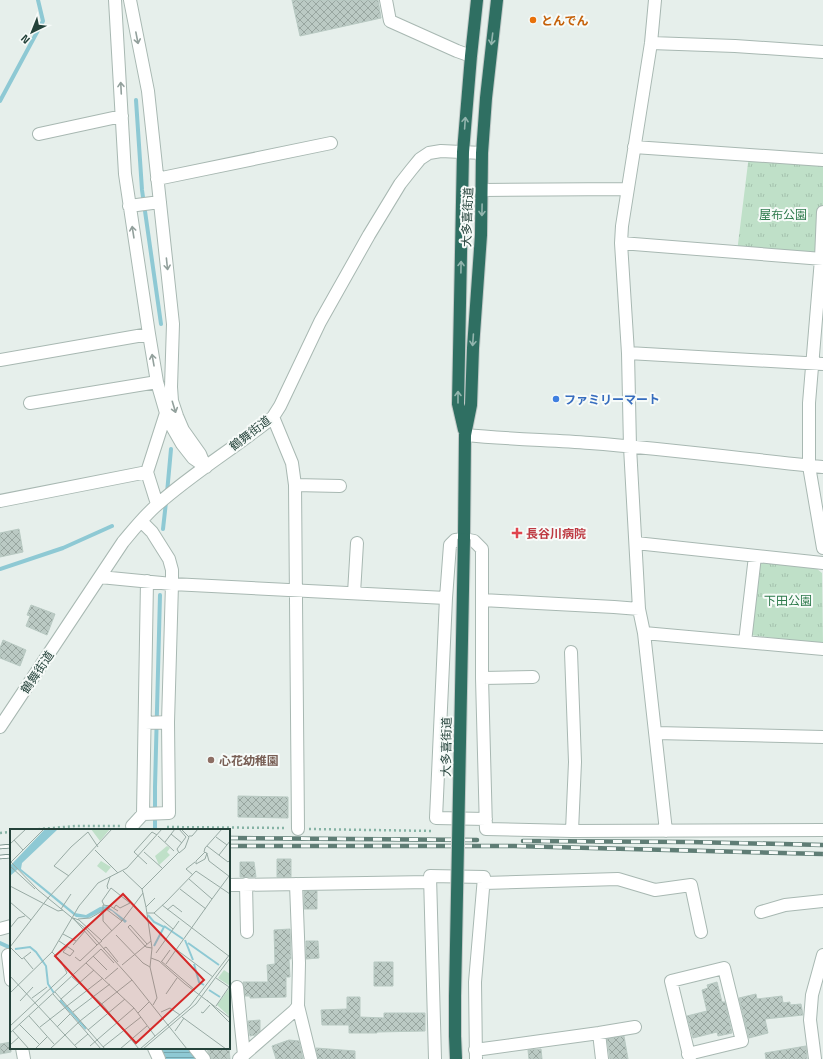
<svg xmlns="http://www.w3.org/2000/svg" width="823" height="1059" viewBox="0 0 823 1059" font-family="'Titillium Web','Noto Sans JP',sans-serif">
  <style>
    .park { fill: url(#park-tufts) }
    .water { fill: url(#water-rules) }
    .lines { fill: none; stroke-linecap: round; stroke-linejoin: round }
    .stream { stroke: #8ec9d4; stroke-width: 4 }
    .building { fill: url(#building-cross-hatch); stroke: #b8c9c2 }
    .minor-casing { stroke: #a8b8b2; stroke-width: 14 }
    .highway-casing { stroke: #c2cac8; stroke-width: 14 }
    .path { stroke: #86b3a5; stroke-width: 2.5; stroke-dasharray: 2 3; stroke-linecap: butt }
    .minor { stroke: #fff; stroke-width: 12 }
    .highway { stroke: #2f6f62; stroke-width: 12 }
    .rail-casing { stroke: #5f7d75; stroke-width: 4.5 }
    .rail { stroke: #f7fbf9; stroke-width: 3; stroke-dasharray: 9; stroke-linecap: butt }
    .highway-bridge-casing { stroke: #c2cac8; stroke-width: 14; stroke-linecap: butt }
    .highway-bridge { stroke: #2f6f62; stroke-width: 12 }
    .oneway { stroke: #92a09c }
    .oneway2 { stroke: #93b5ae }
    .food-dot { fill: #e8710a; stroke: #f7fbf9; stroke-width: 1.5 }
    .shop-dot { fill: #3f7fe0; stroke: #f7fbf9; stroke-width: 1.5 }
    .health-dot { fill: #e0444e; stroke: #f7fbf9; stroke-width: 1.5 }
    .education-dot { fill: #8d6e63; stroke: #f7fbf9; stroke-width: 1.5 }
    .labels { text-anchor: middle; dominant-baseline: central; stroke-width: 4; stroke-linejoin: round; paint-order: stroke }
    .food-label { font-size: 12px; font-weight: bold; fill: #c56008; stroke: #f7fbf9; text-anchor: start }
    .park-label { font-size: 12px; fill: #2d7a4b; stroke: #f7fbf9 }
    .street-label { font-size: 12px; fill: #24423a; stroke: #f7fbf9 }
    .shop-label { font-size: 12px; font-weight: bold; fill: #366cbe; stroke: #f7fbf9; text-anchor: start }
    .health-label { font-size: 12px; font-weight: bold; fill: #be3a42; stroke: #f7fbf9; text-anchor: start }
    .education-label { font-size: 12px; font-weight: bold; fill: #785e54; stroke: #f7fbf9; text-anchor: start }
    .inset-river { fill: none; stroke: #8ec9d4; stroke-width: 2 }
    .inset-road { fill: none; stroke: #98aaa4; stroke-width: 1 }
    .view { fill: #d62828; fill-opacity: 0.15; stroke: #d62828; stroke-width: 2 }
    .inset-edge { fill: none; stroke: #24423a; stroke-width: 2 }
  </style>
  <defs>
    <pattern id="park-tufts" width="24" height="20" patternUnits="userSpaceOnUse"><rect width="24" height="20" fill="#bfe0c8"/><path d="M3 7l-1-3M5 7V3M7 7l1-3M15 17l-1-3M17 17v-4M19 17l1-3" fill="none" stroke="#a4c1ad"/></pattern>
    <pattern id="water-rules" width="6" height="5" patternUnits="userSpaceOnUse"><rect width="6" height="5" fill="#8ec9d4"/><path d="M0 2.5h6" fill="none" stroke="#74a5ad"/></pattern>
    <pattern id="building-cross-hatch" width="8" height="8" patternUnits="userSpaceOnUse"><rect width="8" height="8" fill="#bbcac4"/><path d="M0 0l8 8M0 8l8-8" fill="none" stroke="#98a6a0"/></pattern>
  </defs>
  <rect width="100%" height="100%" fill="#e6efeb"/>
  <!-- park -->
  <path class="park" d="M749,155L823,160V212L821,259L737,252Z
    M758,562L816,568L822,573L823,644L750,635Z"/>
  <!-- water -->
  <path class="water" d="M160,1048H190L199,1059H166Z"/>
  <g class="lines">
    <!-- stream -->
    <path class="stream" d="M136,100L142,190L161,324
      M0,101L43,21L38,0
      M167,493L171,449
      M163,529L166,502
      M0,569L63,548L112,526
      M155,830V787L160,595
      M0,943L11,948"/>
  </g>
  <!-- building -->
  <path class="building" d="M292,0H378L381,18L300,36Z
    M19,529L23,552L0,557V533Z
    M31,605L55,614L47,635L26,626L30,616L27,615Z
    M3,640L26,650L20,666L0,658V648Z
    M238,796L288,797V818L238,817Z
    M277,859H291V877H277Z
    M240,862H254L256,877H240Z
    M304,891H317V909H304Z
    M290,929L291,959H289L290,977H286V997L250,998V996H245L243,982H268L267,965L275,964L274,930Z
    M306,941H318L319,958L306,959Z
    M374,962H393V986H374Z
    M717,982L722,1002H725L732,1033L718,1036L717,1032L693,1038L687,1016L707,1011L702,990L708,988L707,985Z
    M756,994L757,999L782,996L783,1003L790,1002V1005L801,1004L803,1015L765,1019L768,1033L749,1038L739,998Z
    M347,997H360V1017L384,1018V1013H425V1031L377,1032V1033H349V1025H322L321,1010L347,1009Z
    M260,1020V1031L255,1035L250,1036L248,1021Z
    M624,1036L628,1059H610L607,1039Z
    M289,1040L299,1041L303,1059H276L272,1046Z
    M11,1042V1052L0,1054V1044Z
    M806,1046L807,1059H766L765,1053Z
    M216,1048H229L230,1059H211L207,1049Z
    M316,1048L355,1051V1059H318Z
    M541,1049L542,1059H529L528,1050Z"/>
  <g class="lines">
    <!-- minor casing -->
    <g class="minor-casing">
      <path id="minor" d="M115,0L125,174L149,334L157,382L166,413L170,423L182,444L193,458L206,467
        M130,0L148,91L173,324L171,387L172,401L177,416L183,430L200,454L205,466
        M386,0L390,21L457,51L471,56
        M655,0L651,43L622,226L621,243L628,353L630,447L639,609L644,633L666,831
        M651,43L735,46L823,52
        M39,134L122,116
        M634,147L823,160
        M157,179L331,143
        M482,190L628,189
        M129,206L160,202
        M823,212L821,259L809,403V466L823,548
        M621,243L823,259
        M628,353L823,364
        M0,360L149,334
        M30,403L157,382
        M273,417L292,463L295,485L298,829
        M465,435C507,439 548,440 590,443C668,449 745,459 823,467
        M295,485L340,486
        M0,501L147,472
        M157,504L147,472L166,413
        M141,521L152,532L169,559L172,570V584L168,722L169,813L143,814
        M636,543L823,563
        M100,577L172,584L446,598
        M354,593L357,543
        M482,600L614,607L639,609
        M644,633L823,649
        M745,642L755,556
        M571,652L575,762L572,831
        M482,678L533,677
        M145,723L168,722
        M0,727L123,542C134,529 145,515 158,504C194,472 236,447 273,417L280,406L320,322L369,235L400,184L411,170L420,159L429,153L441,151L482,153
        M656,733L823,737
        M486,819L436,818L446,598L450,545L455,540L464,539L474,541L482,549V678L486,829L572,831L823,830
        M132,826L143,814L147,581
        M484,883L618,879L655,890L691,885L701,932
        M246,884L247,932
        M229,885L430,882
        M761,912L785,905L823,901
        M0,929L11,926
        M8,955L11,980
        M237,987L244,1055
        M298,1006L311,1059
        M599,1033L602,1059
        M22,1048L24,1059
        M154,1048L159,1059
        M195,1048L204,1059
        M475,1050L599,1033L635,1027
        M688,1054L742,1041L724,968L671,981L690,1059
        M239,1059L294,1011L298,1006L299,963L296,884
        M435,1059L430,876L484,877L475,982L476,1059
        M815,1059L810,1020L812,995L823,955"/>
    </g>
    <!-- highway casing -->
    <g class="highway-casing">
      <path id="highway" d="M464,430L458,404L463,152L471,56L477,0
        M464,539L465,435L471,405L473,348L481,235L482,153L486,98L497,0"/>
    </g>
    <!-- path -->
    <path class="path" d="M167,827L286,828
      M309,829L434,831
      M28,830L76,826H122
      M0,833L11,832"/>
    <!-- minor -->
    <use href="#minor" class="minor"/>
    <!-- highway -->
    <use href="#highway" class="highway"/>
    <!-- rail casing -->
    <g class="rail-casing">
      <path id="rail" d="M229,838L477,840
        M523,841L690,842L823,845
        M229,846H514L823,854
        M0,847L11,846
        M0,857L11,856"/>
    </g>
    <!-- rail -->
    <use href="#rail" class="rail"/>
    <!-- highway-bridge casing -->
    <g class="highway-bridge-casing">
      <path id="highway-bridge" d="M456,1059L455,1036V996L464,539"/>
    </g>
    <!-- highway-bridge -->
    <use href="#highway-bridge" class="highway-bridge"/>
  </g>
  <!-- one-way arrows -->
  <defs><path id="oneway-shaft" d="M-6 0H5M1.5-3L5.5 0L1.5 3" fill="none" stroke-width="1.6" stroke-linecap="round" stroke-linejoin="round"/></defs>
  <g class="oneway">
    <use href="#oneway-shaft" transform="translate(137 38) rotate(79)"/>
    <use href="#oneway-shaft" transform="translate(121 88) rotate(-93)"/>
    <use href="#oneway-shaft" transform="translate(133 232) rotate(-99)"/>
    <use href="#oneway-shaft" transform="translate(167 264) rotate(84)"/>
    <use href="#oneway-shaft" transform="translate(153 360) rotate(-100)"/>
    <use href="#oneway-shaft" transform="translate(174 407) rotate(73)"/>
  </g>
  <g class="oneway2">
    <use href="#oneway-shaft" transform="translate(492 39) rotate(97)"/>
    <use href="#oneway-shaft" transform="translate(465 123) rotate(-86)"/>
    <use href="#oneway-shaft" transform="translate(482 210) rotate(91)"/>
    <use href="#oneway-shaft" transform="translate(461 267) rotate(-89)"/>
    <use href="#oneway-shaft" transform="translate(473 340) rotate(94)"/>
    <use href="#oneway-shaft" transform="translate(458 397) rotate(-90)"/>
  </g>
  <!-- markers -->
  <circle class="food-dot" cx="533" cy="20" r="4"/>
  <circle class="shop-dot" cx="556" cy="399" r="4"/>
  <path class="health-dot" d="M515 527h4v4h4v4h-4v4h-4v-4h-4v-4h4z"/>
  <circle class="education-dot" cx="211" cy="760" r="4"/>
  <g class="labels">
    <!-- food labels -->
    <g class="food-label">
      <text x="541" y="20">とんでん</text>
    </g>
    <!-- park labels -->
    <g class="park-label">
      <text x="783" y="214">屋布公園</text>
      <text x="788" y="600">下田公園</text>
    </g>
    <!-- street labels -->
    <g class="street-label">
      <text transform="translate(467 217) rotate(-88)">大多喜街道</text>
      <text transform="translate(250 433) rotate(-38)">鶴舞街道</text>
      <text transform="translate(37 672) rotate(-56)">鶴舞街道</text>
      <text transform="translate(446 747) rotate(-89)">大多喜街道</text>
    </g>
    <!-- shop labels -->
    <g class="shop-label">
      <text x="564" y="399">ファミリーマート</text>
    </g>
    <!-- health labels -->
    <g class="health-label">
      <text x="526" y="533">長谷川病院</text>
    </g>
    <!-- education labels -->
    <g class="education-label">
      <text x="219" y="760">心花幼稚園</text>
    </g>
  </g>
  <!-- overview -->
  <g transform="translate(10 829)">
    <rect width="220" height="220" fill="#e6efeb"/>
    <path d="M157,17L160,19L157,23L160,26L149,36L145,27ZM91,32L101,38L96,44L87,37Z" fill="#bfe0c8"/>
    <path d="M81,0H100L90,12ZM214,141L220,145V157L208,149ZM220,158V188L207,176Z" fill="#bfe0c8"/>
    <path d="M35,0H48L12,34L11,40L65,84L76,86L90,78L97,77L117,92L115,94L102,82L96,80L78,89L66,88L8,40L0,47V37Z" fill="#8ec9d4"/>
    <path class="inset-river" d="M138,86L144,93L154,98L144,117M154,97L173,110M175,111L183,131M178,114L209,136M5,120L20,118L26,123L36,137L38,155L44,164M184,135L189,153L194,156M199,161L210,168M50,171L76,200"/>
    <path class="inset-road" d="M169,0L176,8L167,20L169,24L175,19L179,8L171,0M161,5L172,14M148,7L164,22M179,7H182L188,0M206,8L217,16M4,11L13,21M155,13L165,0M0,15L16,0M197,17L218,33L220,31M85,21L108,44M134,23L152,39M194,23L195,19L212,0M197,24L195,30L186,35V32L195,23L196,24H197V25L199,32L220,48M209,26L220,12M0,32L28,61L77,101L122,151L177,220M1,33L34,0M137,35L124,23L142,3L147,6M0,37L25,60M113,42L132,60L136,78L142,119L140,138L147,169L143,176M183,46L176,40L185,33M59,47L44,37L61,18L78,3L88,18M179,50L202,70L219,47M0,57L48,82L53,81M98,60L97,57L100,48M132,60L168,24M170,60L196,80M0,73L21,91M94,76L92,72L101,59L120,74M152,76L220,128M136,78L145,69M104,79L106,76L110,79L120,74M51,80L61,65M157,81L163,76L172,83M137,84H144L156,73L186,42L220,65M144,84L163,100M63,89L69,91L92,112L87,116ZM68,90L80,89L96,80L112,92M0,99L8,89L15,87M102,102L93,92V76L100,77L108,82M53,105L66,112M106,106L133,134L140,138M49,112L64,122L60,127L53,123L57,118M91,112L112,92L133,64M137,115L120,96L118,98L136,118L142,119M63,116L75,102M0,118L38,69L102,0M0,118L12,130L21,123M93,120L96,118L108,133M167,121L203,148M146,124L169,92M83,127L97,141M65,128L70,132L87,116M14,129L23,140M141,129L149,132L175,155L220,189M151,132L185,161M152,132L160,121M76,134L124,179L145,207M156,135L202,70M112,136L141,112M0,147L68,220M62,148L92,175L129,220M95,150L108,139M45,163L95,220M0,164L42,123L69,77L88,54L117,39L152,0M43,165L91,220M156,165L167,149M22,169L37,158M51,170L84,141M197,171L220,194M10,172L23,158M206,177L219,158L206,149M63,183L100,155M151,183L160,179L170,186M191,183L193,184L200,176M128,184L139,173M19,187L44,215M172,188L216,220M9,195L29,215M0,197L57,144L51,132L42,123M30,198L93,149M47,198L60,185M78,201L115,170M3,202L19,220M165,202L174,189M0,204L91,120L104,134M0,216L9,208M65,216L78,205M80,217L124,179M93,218L131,188M25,220L37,208M40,220L70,192L122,151M110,220L137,197M130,220L180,177L220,125M133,220L186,175L220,129"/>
    <path class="view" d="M113,65L194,151L126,214L45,127Z"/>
    <rect width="220" height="220" class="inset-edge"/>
  </g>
  <!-- north arrow -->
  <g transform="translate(32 32) rotate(223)" stroke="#f7fbf9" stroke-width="3" paint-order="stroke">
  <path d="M0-3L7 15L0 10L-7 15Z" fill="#24423a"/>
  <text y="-6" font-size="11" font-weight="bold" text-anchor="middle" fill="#24423a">N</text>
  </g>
</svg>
